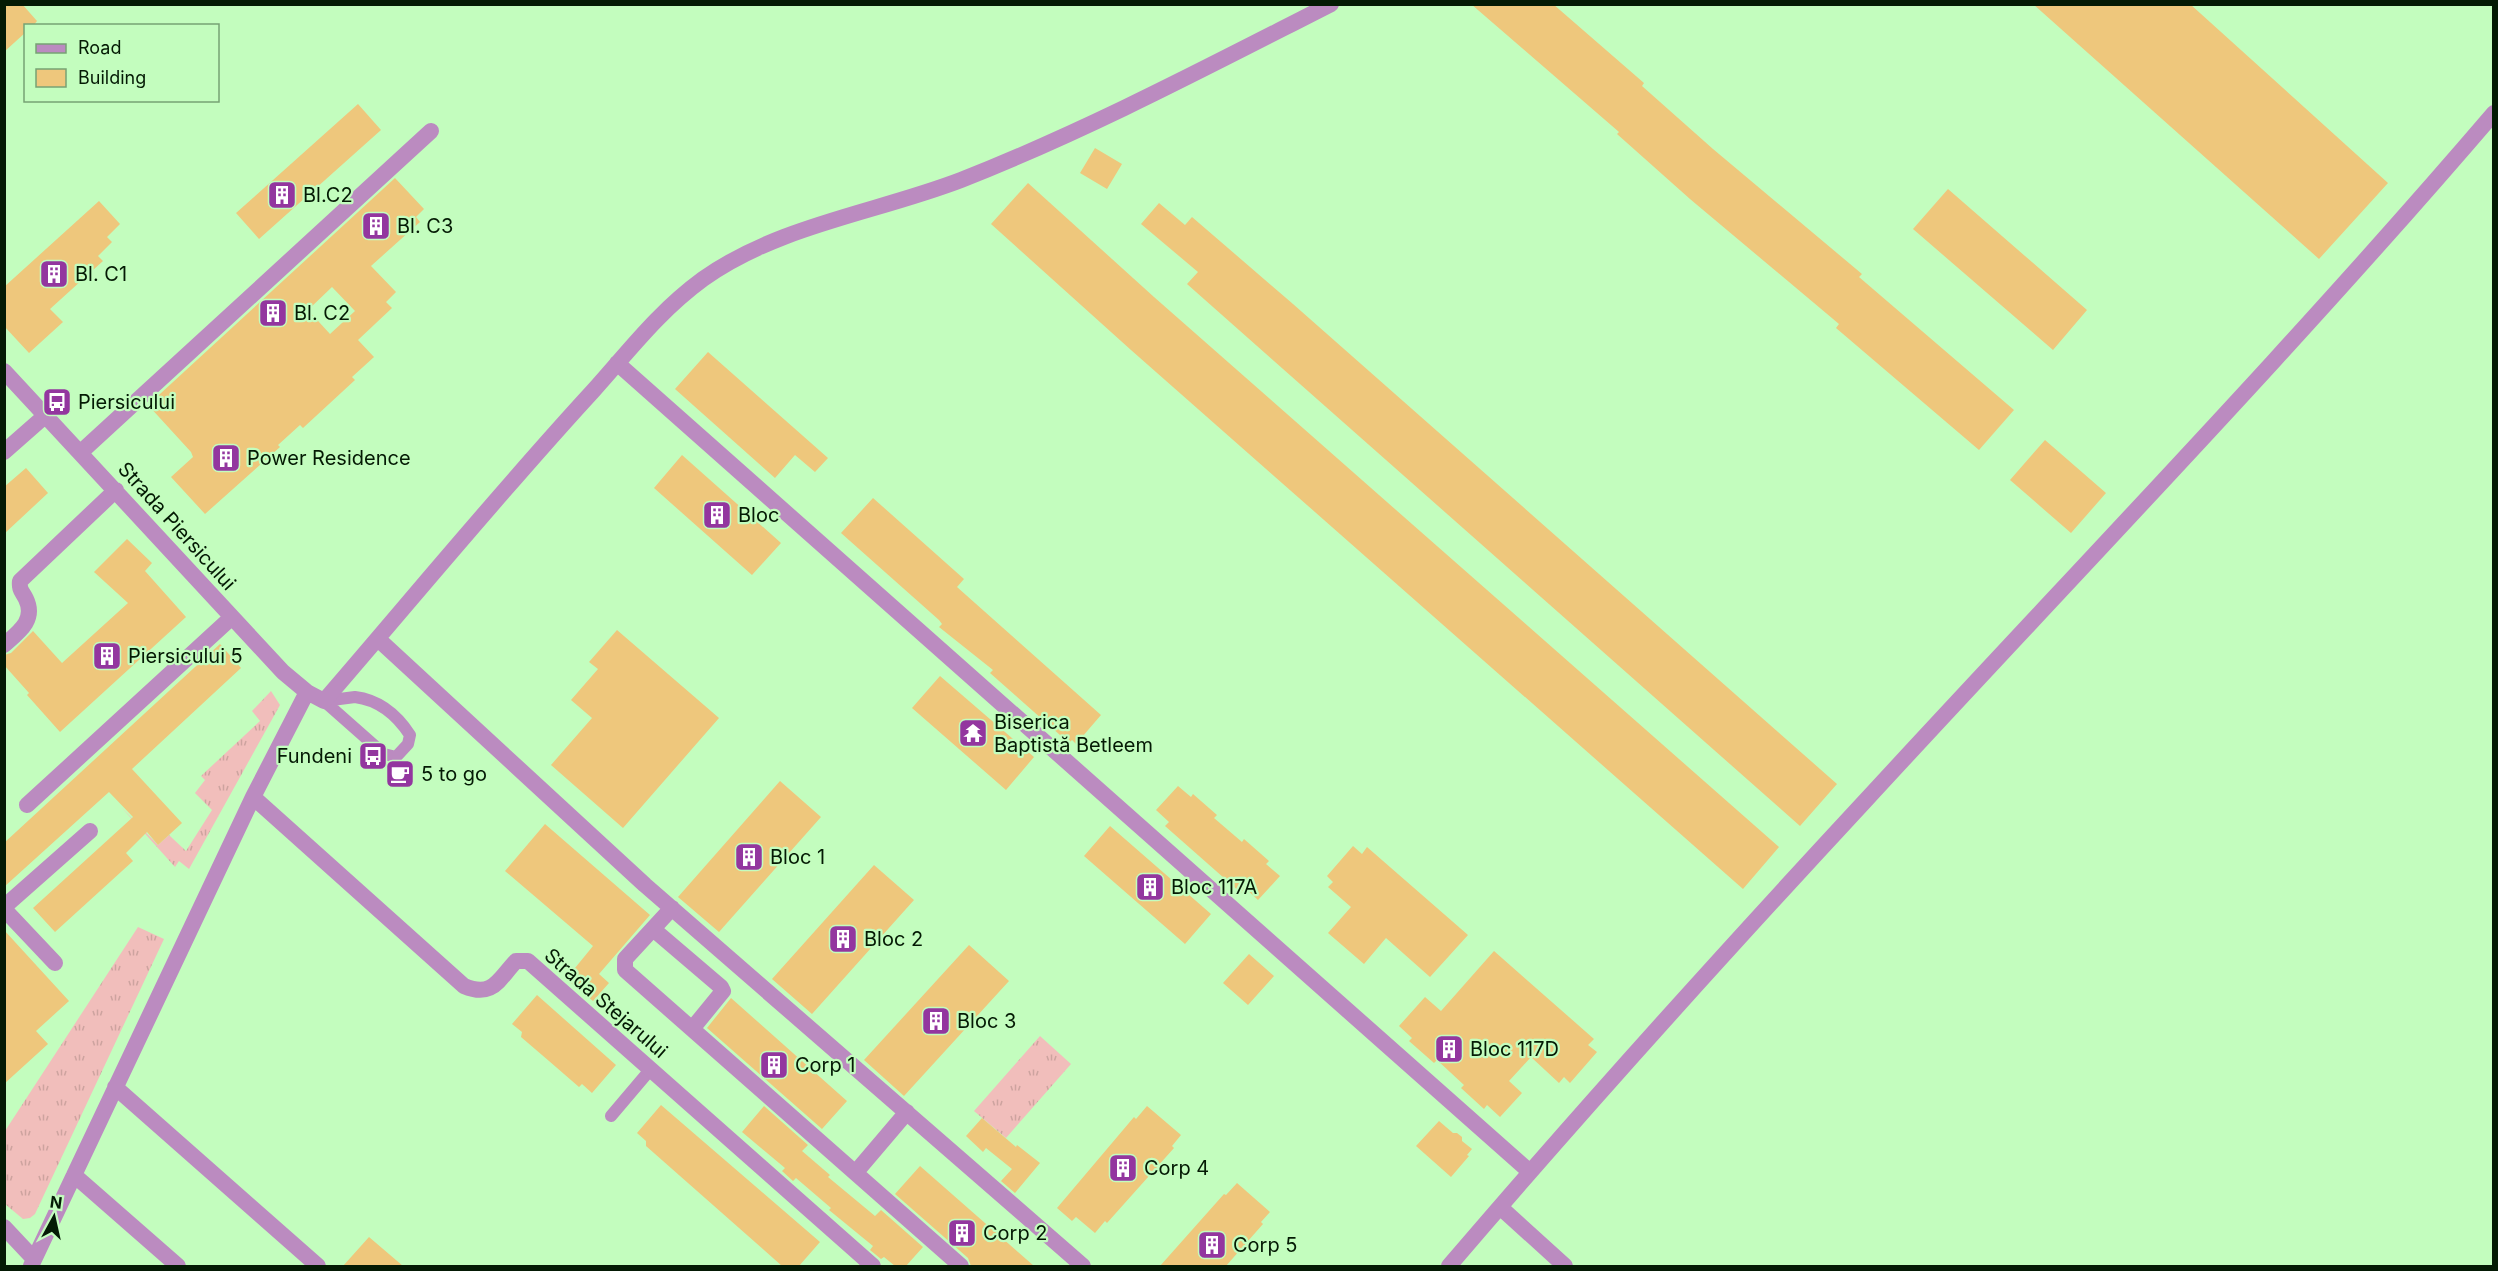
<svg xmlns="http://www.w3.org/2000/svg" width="2498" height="1271" viewBox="0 0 2498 1271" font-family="Inter,sans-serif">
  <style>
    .grass { fill: url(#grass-tufts) }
    .building { fill: #eec77c; fill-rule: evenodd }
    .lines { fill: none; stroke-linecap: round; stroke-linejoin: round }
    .service { stroke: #bb8bc0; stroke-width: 12 }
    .minor { stroke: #bb8bc0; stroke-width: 16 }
    .labels { text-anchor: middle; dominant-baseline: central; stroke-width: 4.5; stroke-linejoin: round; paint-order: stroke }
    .poi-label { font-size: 20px; fill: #041a04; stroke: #c3fdbe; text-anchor: start }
    .street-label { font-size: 20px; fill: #041a04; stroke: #c3fdbe }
  </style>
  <defs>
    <pattern id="grass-tufts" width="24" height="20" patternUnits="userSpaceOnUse" patternTransform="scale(1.5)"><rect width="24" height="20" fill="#f1bebb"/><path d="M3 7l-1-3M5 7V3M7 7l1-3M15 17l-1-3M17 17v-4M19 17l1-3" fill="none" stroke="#cda39f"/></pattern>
  </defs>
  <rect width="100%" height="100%" fill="#c3fdbe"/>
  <!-- grass -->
  <path class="grass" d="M271,691L280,705L189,869L179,861L175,867L121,807L158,845L169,835L186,851L212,810L195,793L205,780L201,776L260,721L252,711Z
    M138,927L164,939L35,1214L30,1218L23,1219L5,1204V1131Z
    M1040,1036L1071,1064L1006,1138L974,1111Z"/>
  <!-- building -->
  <path class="building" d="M4,4H22L37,21L33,26H26V32L4,52Z
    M1471,4H1553L1644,83L1642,86L1713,149L1862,274L1859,277L2014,410L1979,450L1836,328L1839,324L1690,199L1617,134L1619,132Z
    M2033,4H2190L2388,183L2319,259Z
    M358,104L381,130L259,239L236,213Z
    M1095,148L1122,164L1107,189L1080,173Z
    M395,178L424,209L416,217L420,222L371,266L396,292L386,302L392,308L358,340L374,357L352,377L355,380L303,428L300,425L278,445L280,447L205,514L171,477L193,457L191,452L148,405ZM332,287L355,311L330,334L308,310Z
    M1028,183L1154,297L1779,847L1743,889L1131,350L991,224Z
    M1948,189L2087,310L2053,350L1913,229Z
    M99,201L120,224L107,237L112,242L98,256L103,261L50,309L63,322L29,353L4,326V287Z
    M1159,203L1185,225L1192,217L1293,304L1837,784L1800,826L1187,284L1198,272L1141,224Z
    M708,352L828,458L815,472L795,455L775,478L675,389Z
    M2045,440L2106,493L2071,533L2010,480Z
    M682,455L781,543L752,575L654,488Z
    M26,468L48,493L4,534V487Z
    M873,498L964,579L957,587L1101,715L1076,744L1072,740L1069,743L990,673L993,670L939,627L942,624L939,620L841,533Z
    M127,539L152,563L145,571L186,617L60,732L27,695L29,693L4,665V655L11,653L33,631L62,663L128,603L94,572Z
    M617,630L719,718L623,828L551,765L592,718L571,700L598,669L589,662Z
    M220,644L241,668L132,769L182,823L158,845L147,832L126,853L133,861L55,932L33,908L133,817L109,792L4,887V843Z
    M940,676L1034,757L1006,790L912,708Z
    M780,781L821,817L719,932L678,897Z
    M1178,786L1191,797L1193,794L1217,815L1214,818L1242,842L1244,839L1269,861L1266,864L1280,876L1258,900L1245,888L1241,893L1165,826L1169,822L1156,810Z
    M545,824L650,915L599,974L609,983L593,1001L566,979L593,946L505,871Z
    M1110,826L1211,914L1185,944L1084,856Z
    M1353,846L1362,854L1367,847L1468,935L1430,977L1386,938L1364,964L1328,933L1351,907L1328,887L1333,882L1327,876Z
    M874,865L914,900L812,1014L772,979Z
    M4,930L69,1001L36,1031L48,1044L4,1084Z
    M969,945L1009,981L904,1096L864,1060Z
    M1494,951L1594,1039L1588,1045L1597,1052L1570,1083L1564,1077L1559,1083L1531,1057L1509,1081L1522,1093L1500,1117L1487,1105L1484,1109L1461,1088L1464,1085L1437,1060L1434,1063L1409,1041L1412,1038L1399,1026L1425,997L1441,1011Z
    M1249,954L1274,976L1248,1005L1223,983Z
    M537,995L616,1065L592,1093L582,1084L579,1087L549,1061L521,1037L522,1032L512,1024Z
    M731,998L847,1101L822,1129L707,1028Z
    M661,1105L820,1242L799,1266H782L646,1146V1141L637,1133Z
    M764,1106L808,1145L802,1151L830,1175L828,1177L875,1216L881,1210L923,1247L906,1266H895L884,1257L881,1259L870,1250L873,1246L829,1210L831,1208L796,1178L793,1181L782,1171L785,1168L742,1132Z
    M1147,1106L1181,1135L1172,1146L1174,1148L1107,1223L1105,1221L1095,1233L1076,1217L1072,1221L1057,1208L1134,1117L1136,1119Z
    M982,1118L1016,1147L1017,1145L1040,1163L1015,1193L1001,1181L1012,1169L986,1148L983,1152L966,1136Z
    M1439,1121L1453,1133H1457L1462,1137V1141L1472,1149L1467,1155L1469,1156L1451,1177L1416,1146Z
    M920,1166L1034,1266H971L968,1258L895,1194Z
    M1237,1183L1270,1212L1261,1222L1263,1224L1226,1266H1160L1224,1194L1226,1195Z
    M369,1237L403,1266H343Z"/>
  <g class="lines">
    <!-- service -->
    <path class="service" d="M355,697C379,700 397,715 410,735L408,744L396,757L384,754L324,701Z
      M611,1116L650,1070"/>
    <!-- minor -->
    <path class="minor" d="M617,363L1530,1172
      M4,371L283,672L307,692L324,701C413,598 500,492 593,391C629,351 658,312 703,279C779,225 875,213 961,180C1088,130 1209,66 1331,4
      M4,452L46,415
      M81,452L431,131
      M378,639L645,885L1083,1266
      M4,645C19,632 36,620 26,599C22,591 19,590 20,581L116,490
      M253,797L464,986C493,998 498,980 516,961H528L873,1266
      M27,805L232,617
      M4,907L90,831
      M4,909L55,963
      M653,929L721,987L723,991L692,1029L625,970V959L672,908
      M692,1029L961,1266
      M115,1087L318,1266
      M856,1172L907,1112
      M74,1175L178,1266
      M1500,1207L1565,1266
      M4,1227L34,1259
      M31,1266L253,797L307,692
      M1449,1266C1584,1108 1724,953 1866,800C2076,572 2292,349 2494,113"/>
  </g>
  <!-- icons -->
  <defs>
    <g id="building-square" transform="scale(1.5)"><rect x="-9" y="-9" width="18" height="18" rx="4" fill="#93369f" stroke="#c3fdbe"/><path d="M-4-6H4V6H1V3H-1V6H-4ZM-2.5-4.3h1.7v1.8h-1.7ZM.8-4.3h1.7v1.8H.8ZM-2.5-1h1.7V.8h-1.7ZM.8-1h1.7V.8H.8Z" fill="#fff"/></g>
    <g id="bus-square" transform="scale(1.5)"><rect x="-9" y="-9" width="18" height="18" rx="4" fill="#93369f" stroke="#c3fdbe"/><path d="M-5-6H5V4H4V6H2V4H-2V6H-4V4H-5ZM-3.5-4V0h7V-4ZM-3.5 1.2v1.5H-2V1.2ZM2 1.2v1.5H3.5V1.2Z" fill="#fff"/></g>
    <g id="temple-square" transform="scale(1.5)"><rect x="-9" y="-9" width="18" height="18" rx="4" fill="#93369f" stroke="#c3fdbe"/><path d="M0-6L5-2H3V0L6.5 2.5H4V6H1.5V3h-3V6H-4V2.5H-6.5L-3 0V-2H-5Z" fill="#fff"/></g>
    <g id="cafe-square" transform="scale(1.5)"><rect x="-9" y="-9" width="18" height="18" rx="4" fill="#93369f" stroke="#c3fdbe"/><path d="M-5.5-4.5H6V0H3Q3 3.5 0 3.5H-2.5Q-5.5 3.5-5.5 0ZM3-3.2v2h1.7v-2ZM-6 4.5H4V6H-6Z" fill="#fff"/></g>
  </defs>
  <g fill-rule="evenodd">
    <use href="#building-square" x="282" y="195"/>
    <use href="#building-square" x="376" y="226"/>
    <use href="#building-square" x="54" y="274"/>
    <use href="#building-square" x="273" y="313"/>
    <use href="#bus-square" x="57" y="402"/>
    <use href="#building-square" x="226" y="458"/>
    <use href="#building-square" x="717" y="515"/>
    <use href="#building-square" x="107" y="656"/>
    <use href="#temple-square" x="973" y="733"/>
    <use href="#bus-square" x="373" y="756"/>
    <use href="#cafe-square" x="400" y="774"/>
    <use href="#building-square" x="749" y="857"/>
    <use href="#building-square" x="1150" y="887"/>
    <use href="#building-square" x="843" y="939"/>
    <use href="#building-square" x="936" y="1021"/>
    <use href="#building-square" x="1449" y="1049"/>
    <use href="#building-square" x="774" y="1065"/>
    <use href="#building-square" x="1123" y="1168"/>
    <use href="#building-square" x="962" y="1233"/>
    <use href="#building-square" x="1212" y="1245"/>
  </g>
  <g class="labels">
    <!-- poi labels -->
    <g class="poi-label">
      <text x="303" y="195">Bl.C2</text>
      <text x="397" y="226">Bl. C3</text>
      <text x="75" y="274">Bl. C1</text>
      <text x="294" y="313">Bl. C2</text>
      <text x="78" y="402">Piersicului</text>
      <text x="247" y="458">Power Residence</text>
      <text x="738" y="515">Bloc</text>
      <text x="128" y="656">Piersicului 5</text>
      <text x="994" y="722">Biserica<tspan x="994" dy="23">Baptistă Betleem</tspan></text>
      <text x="352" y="756" text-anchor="end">Fundeni</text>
      <text x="421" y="774">5 to go</text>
      <text x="770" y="857">Bloc 1</text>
      <text x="1171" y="887">Bloc 117A</text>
      <text x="864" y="939">Bloc 2</text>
      <text x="957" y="1021">Bloc 3</text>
      <text x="1470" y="1049">Bloc 117D</text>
      <text x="795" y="1065">Corp 1</text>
      <text x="1144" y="1168">Corp 4</text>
      <text x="983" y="1233">Corp 2</text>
      <text x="1233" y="1245">Corp 5</text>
    </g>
    <!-- street labels -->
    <g class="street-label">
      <text transform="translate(177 526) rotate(48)">Strada Piersicului</text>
      <text transform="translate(606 1003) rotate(41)">Strada Stejarului</text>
    </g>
  </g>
  <!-- border -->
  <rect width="2498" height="1271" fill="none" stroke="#041a04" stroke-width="12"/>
  <!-- legend -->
  <rect x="24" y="24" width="195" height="78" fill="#c3fdbe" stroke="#77a274" stroke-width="1.5"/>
  <rect x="36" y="44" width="30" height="9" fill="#bb8bc0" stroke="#77a274" stroke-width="1.5"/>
  <text x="78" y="54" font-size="18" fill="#041a04">Road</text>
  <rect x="36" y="69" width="30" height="18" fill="#eec77c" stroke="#77a274" stroke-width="1.5"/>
  <text x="78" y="84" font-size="18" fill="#041a04">Building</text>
  <!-- north arrow -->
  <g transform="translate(54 1217) rotate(8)" stroke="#c3fdbe" stroke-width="4.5" paint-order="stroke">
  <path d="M0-4.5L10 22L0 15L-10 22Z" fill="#041a04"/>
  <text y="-9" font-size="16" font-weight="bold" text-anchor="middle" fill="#041a04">N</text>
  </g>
</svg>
